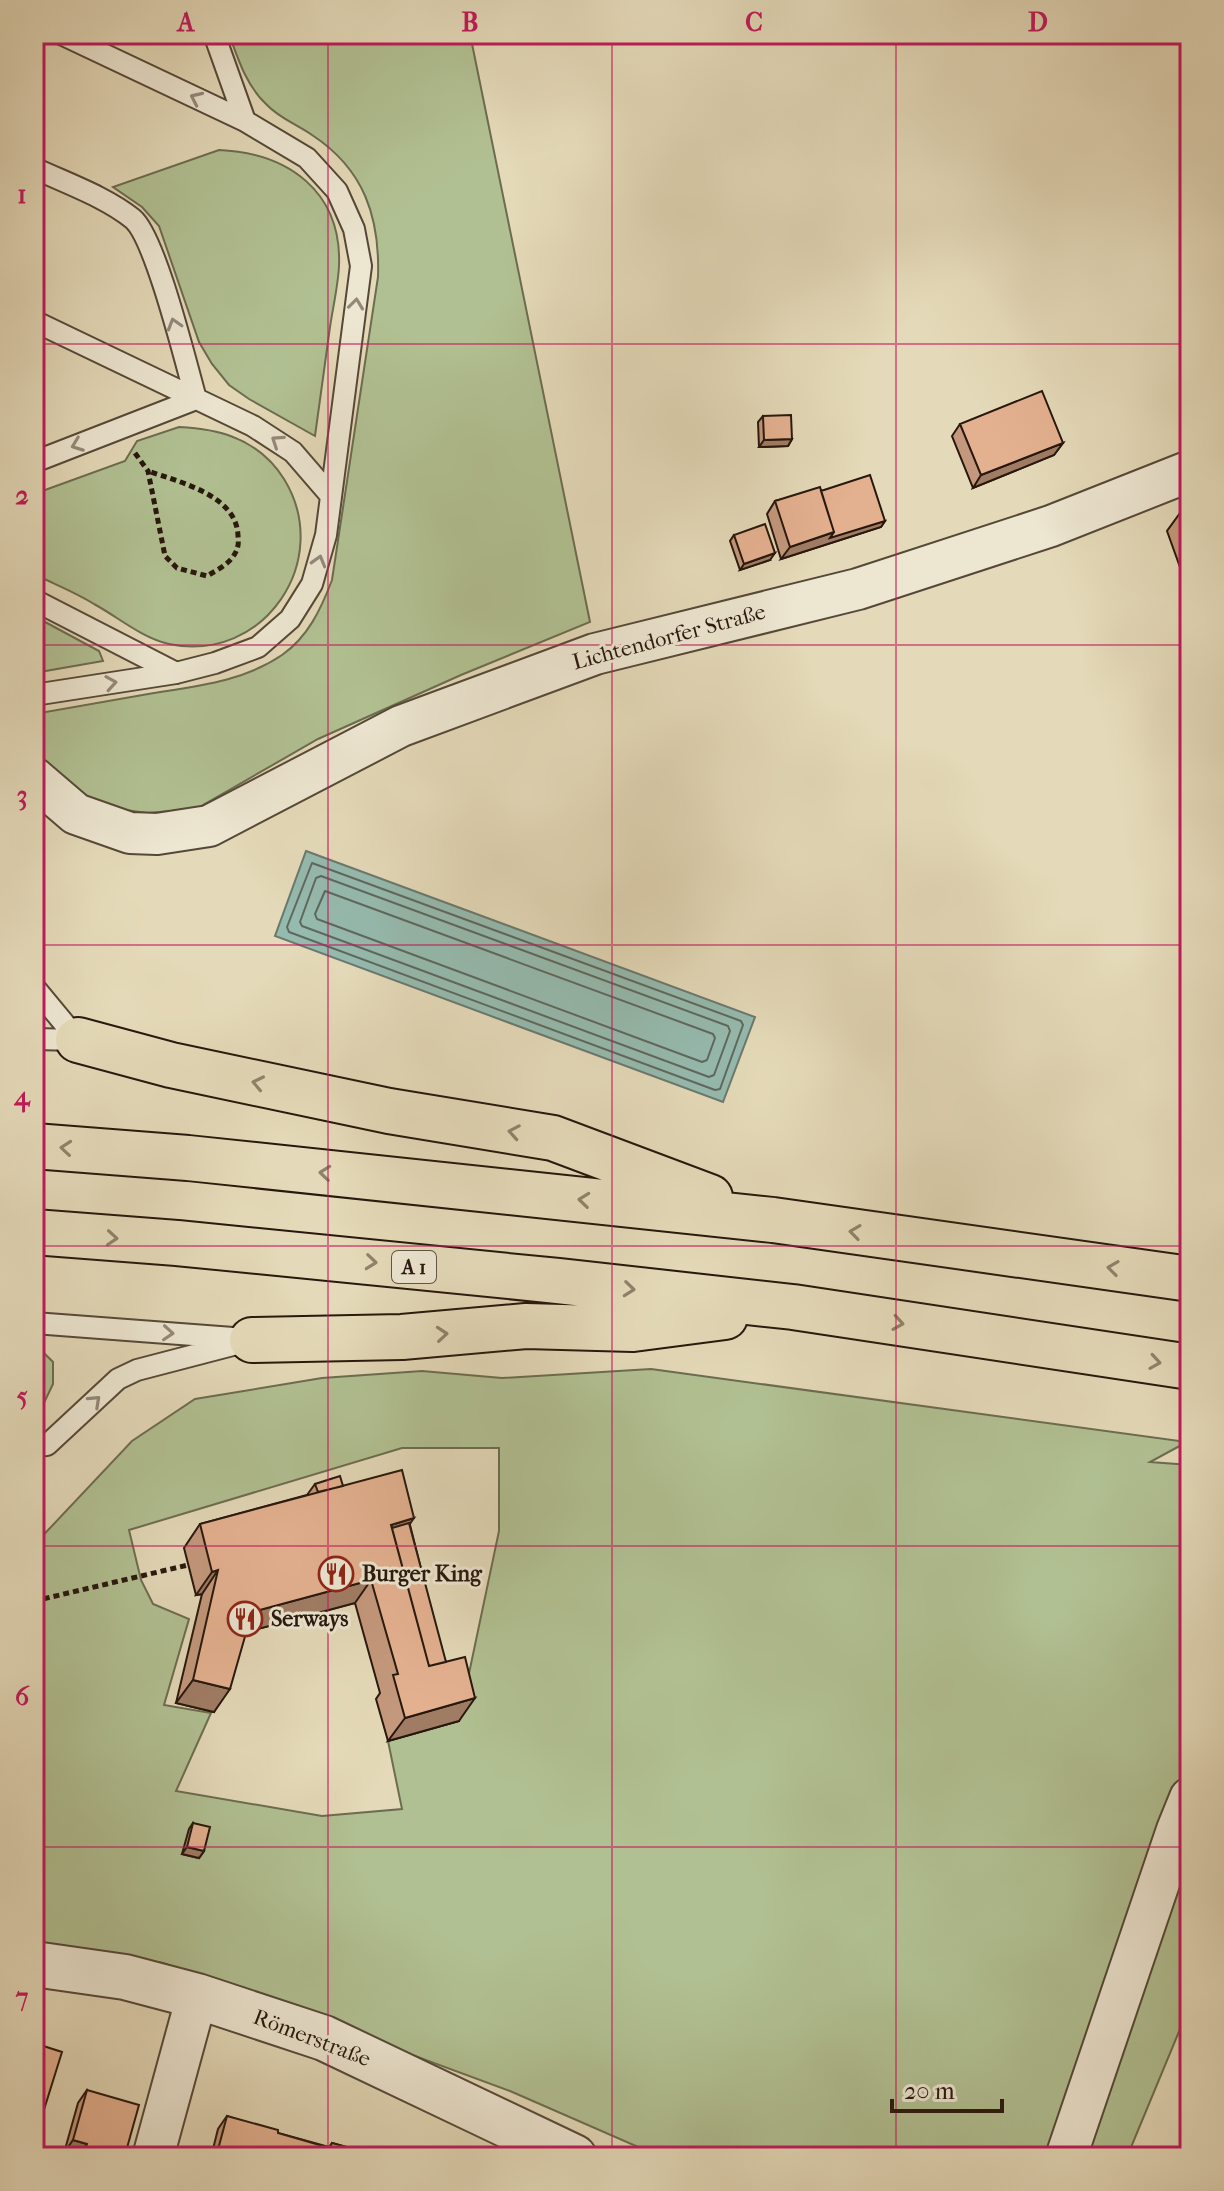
<svg xmlns="http://www.w3.org/2000/svg" width="1224" height="2191" viewBox="0 0 1224 2191" font-family="'IM FELL French Canon',serif">
  <style>
    .green { fill: #b1c092; stroke: #6c6c50; stroke-width: 2; fill-rule: evenodd }
    .water { fill: #95baae; stroke: #69796e; stroke-width: 2 }
    .lines { fill: none; stroke-linecap: round; stroke-linejoin: round }
    .shore { stroke: #5e685e; stroke-width: 2 }
    .service-casing { stroke: #564838; stroke-width: 24 }
    .minor-casing { stroke: #564838; stroke-width: 44 }
    .tertiary-casing { stroke: #564838; stroke-width: 48 }
    .motorway-casing { stroke: #27170d; stroke-width: 48 }
    .path { stroke: #27170d; stroke-width: 5; stroke-dasharray: 6 4; stroke-linecap: butt }
    .service { stroke: #ede6d1; stroke-width: 20 }
    .minor { stroke: #ede6d1; stroke-width: 40 }
    .tertiary { stroke: #ede6d1; stroke-width: 44 }
    .motorway { stroke: #e4d9b8; stroke-width: 44 }
    .wall { fill: #c4987c; stroke: #27170d; stroke-width: 2 }
    .shaded-wall { fill: #a07c65; stroke: #27170d; stroke-width: 2 }
    .building { fill: #e4b190; stroke: #27170d; stroke-width: 2 }
    .oneway { stroke: #948979 }
    .oneway2 { stroke: #8f826b }
    .grid { fill: none; stroke: #c2185b; stroke-width: 2; stroke-opacity: 0.55 }
    .labels { text-anchor: middle; dominant-baseline: central; stroke-width: 6; stroke-linejoin: round; paint-order: stroke }
    .shield { fill: #ede6d1; stroke: #625548; stroke-width: 2 }
    .shield-label { font-size: 20px; font-weight: bold; fill: #27170d }
    .street-label { font-size: 22px; fill: #27170d; stroke: #ede6d1 }
    .poi-label { font-size: 22px; font-weight: bold; fill: #27170d; stroke: #ede6d1; text-anchor: start }
    .neatline { fill: none; stroke: #c2185b; stroke-width: 3 }
    .grid-label { font-size: 26px; text-anchor: middle; font-weight: bold; fill: #c2185b }
  </style>
  <rect width="100%" height="100%" fill="#e4d9b8"/>
  <filter id="stains"><feTurbulence type="fractalNoise" baseFrequency=".0025" numOctaves="4"/><feColorMatrix values="0 0 0 0 .2 0 0 0 0 .09 0 0 0 0 .02 0 0 0 .5 -.17"/></filter>
  <radialGradient id="worn" r=".72"><stop offset=".6" stop-color="#630" stop-opacity="0"/><stop offset="1" stop-color="#630" stop-opacity=".3"/></radialGradient>
  <!-- green -->
  <path class="green" d="M229,34H470L590,622L461,675L318,739L196,809L147,813L118,809L91,798L61,781L44,763L34,749V714C74,707 114,700 154,693C199,686 244,681 282,655C308,637 321,609 332,580L378,277C380,217 364,169 312,135C296,124 279,118 266,104C246,85 238,59 229,34Z
    M219,150C289,153 342,192 339,266C338,286 333,307 330,327C325,363 320,400 315,436L249,399L229,385L212,364L199,342L159,226L142,207L113,187Z
    M179,427C198,428 216,430 233,437C254,445 272,460 284,479C334,560 264,664 169,644C142,638 118,617 94,604C75,592 54,584 34,574V494L125,461L137,441Z
    M34,616L99,651L103,661L34,673Z
    M34,1343L53,1362V1384L43,1405L34,1409Z
    M651,1369L1187,1442L1150,1462L1190,1465V2005L1127,2157H661L510,2091L163,1963L34,1943V1545L132,1441L195,1399L322,1378L422,1371L502,1378ZM402,1448H499V1531L459,1721L388,1741L402,1809L322,1816L176,1791L211,1713L164,1705L189,1619L153,1604L141,1580L129,1530Z"/>
  <!-- water -->
  <path class="water" d="M306,851L755,1017L723,1102L275,936Z"/>
  <g class="lines">
    <!-- shore -->
    <path class="shore" d="M312,863L741,1021L743,1025L720,1089L715,1090L289,932L287,927Z
      M321,876L728,1026L730,1031L714,1075L709,1077L302,926L300,922L316,878Z
      M325,891L713,1034L715,1038L707,1060L702,1062L317,919L315,914Z"/>
    <!-- service casing -->
    <g class="service-casing">
      <path id="service" d="M214,34L245,121
        M34,168C66,183 106,197 133,219C156,239 186,364 196,399L34,462
        M34,321L253,426L293,452L331,496
        M34,600L176,673
        M34,695L176,673L215,663L258,647L290,619L312,584L326,535L361,266L354,229L337,191L307,158L245,121L61,34
        M34,987L78,1040
        M34,1039L78,1040
        M34,1323L233,1338
        M34,1446L47,1445L118,1379L137,1370L252,1340"/>
    </g>
    <!-- minor casing -->
    <g class="minor-casing">
      <path id="minor" d="M34,778L76,814L130,833L157,834L209,826L401,726L595,654L858,589L1051,526L1190,471
        M153,2157L197,1996
        M1066,2157L1177,1830L1190,1798"/>
    </g>
    <!-- tertiary casing -->
    <g class="tertiary-casing">
      <path id="tertiary" d="M34,1964L125,1977L197,1996L324,2038L574,2157"/>
    </g>
    <!-- motorway casing -->
    <g class="motorway-casing">
      <path id="motorway" d="M78,1040L171,1065L389,1111L553,1138L710,1197
        M34,1146L188,1158L773,1220L1190,1279
        M34,1232L177,1243L558,1281L793,1307L1190,1367
        M252,1340L402,1337L526,1326L633,1329L725,1317"/>
    </g>
    <!-- path -->
    <path class="path" d="M135,453L148,471L165,556L177,568L207,576C215,571 226,566 232,558C238,550 239,545 238,536C237,495 179,482 148,471
      M34,1601L188,1565"/>
    <!-- service -->
    <use href="#service" class="service"/>
    <!-- minor -->
    <use href="#minor" class="minor"/>
    <!-- tertiary -->
    <use href="#tertiary" class="tertiary"/>
    <!-- motorway -->
    <use href="#motorway" class="motorway"/>
  </g>
  <!-- wall -->
  <path class="wall" d="M763,416L792,439L788,446L759,447L758,422Z
    M960,424L1063,443L1054,455L973,488L952,436Z
    M821,491L885,521L881,527L781,559L767,514L775,501Z
    M1190,509V595L1167,531L1180,513Z
    M734,535L770,560L740,570L730,541Z
    M315,1484L343,1486L410,1525L459,1721L388,1741L376,1699L380,1693L355,1603L246,1632L214,1712L176,1703L202,1594L196,1595L184,1548L200,1524L307,1495Z
    M193,1823L204,1851L199,1858L182,1854L189,1829Z
    M87,2090L123,2157H78L64,2153L78,2103Z
    M227,2116L278,2133L329,2147L332,2143L382,2157H211L218,2129Z"/>
  <!-- shaded-wall -->
  <path class="shaded-wall" d="M792,439L788,446L759,447L764,440Z
    M1063,443L1054,455L973,488L981,475Z
    M885,521L881,527L781,559L790,547L834,532Z
    M775,553L770,560L740,570L744,564Z
    M414,1518L398,1541L391,1525Z
    M218,1570L202,1594L196,1595L212,1572Z
    M371,1580L355,1603L235,1635L252,1612Z
    M193,1680L230,1689L214,1712L176,1703Z
    M475,1698L459,1721L388,1741L405,1718Z
    M187,1847L204,1851L199,1858L182,1854Z
    M34,2114L42,2116L34,2128Z
    M73,2140L87,2144L78,2157L64,2153Z"/>
  <!-- building -->
  <path class="building" d="M1042,391L1063,443L981,475L960,424Z
    M791,415L792,439L764,440L763,416Z
    M870,475L885,521L830,538L834,532L821,491Z
    M820,487L834,532L790,547L775,501Z
    M1190,509V541L1180,513Z
    M765,524L775,553L744,564L734,535Z
    M402,1470L414,1518L391,1525L429,1666L465,1657L475,1698L405,1718L393,1675L398,1674L371,1580L252,1612L230,1689L193,1680L218,1570L212,1572L200,1524Z
    M340,1476L343,1486L318,1492L315,1484Z
    M409,1523L446,1662L429,1666L392,1528Z
    M193,1823L210,1827L204,1851L187,1847Z
    M34,2043L62,2052L42,2116L34,2114Z
    M87,2090L139,2105L125,2155L122,2154L121,2157H83L87,2144L73,2140Z
    M227,2116L278,2130V2133L330,2148L332,2143L382,2157H216Z"/>
  <!-- one-way arrows -->
  <defs><path id="oneway-chevron" d="M-2-3.5L2.5 0L-2 3.5" fill="none" stroke-width="1.6" stroke-linecap="round" stroke-linejoin="round" transform="scale(2)"/></defs>
  <g class="oneway">
    <use href="#oneway-chevron" transform="translate(196 98) rotate(-155)"/>
    <use href="#oneway-chevron" transform="translate(356 304) rotate(-83)"/>
    <use href="#oneway-chevron" transform="translate(174 324) rotate(-107)"/>
    <use href="#oneway-chevron" transform="translate(277 441) rotate(-146)"/>
    <use href="#oneway-chevron" transform="translate(77 445) rotate(159)"/>
    <use href="#oneway-chevron" transform="translate(319 561) rotate(-74)"/>
    <use href="#oneway-chevron" transform="translate(111 683) rotate(-9)"/>
    <use href="#oneway-chevron" transform="translate(168 1333) rotate(4)"/>
    <use href="#oneway-chevron" transform="translate(95 1401) rotate(-43)"/>
  </g>
  <g class="oneway2">
    <use href="#oneway-chevron" transform="translate(258 1083) rotate(-168)"/>
    <use href="#oneway-chevron" transform="translate(514 1132) rotate(-170)"/>
    <use href="#oneway-chevron" transform="translate(66 1148) rotate(-175)"/>
    <use href="#oneway-chevron" transform="translate(325 1173) rotate(-174)"/>
    <use href="#oneway-chevron" transform="translate(584 1200) rotate(-174)"/>
    <use href="#oneway-chevron" transform="translate(855 1232) rotate(-172)"/>
    <use href="#oneway-chevron" transform="translate(112 1238) rotate(4)"/>
    <use href="#oneway-chevron" transform="translate(371 1262) rotate(6)"/>
    <use href="#oneway-chevron" transform="translate(1113 1268) rotate(-172)"/>
    <use href="#oneway-chevron" transform="translate(629 1289) rotate(6)"/>
    <use href="#oneway-chevron" transform="translate(898 1323) rotate(9)"/>
    <use href="#oneway-chevron" transform="translate(442 1334) rotate(-5)"/>
    <use href="#oneway-chevron" transform="translate(1155 1362) rotate(9)"/>
  </g>
  <!-- grid -->
  <path class="grid" d="M328,34V2157M612,34V2157M896,34V2157M34,344H1190M34,645H1190M34,945H1190M34,1246H1190M34,1546H1190M34,1847H1190"/>
  <!-- icons -->
  <defs>
    <g id="restaurant-ring" transform="scale(1.8)"><circle r="9.5" fill="#ede6d1" stroke="#8f2418" stroke-width="1.5"/><path d="M-5-6h1v4h1v-4h1v4h1v-4h1v5L-1.5 .5V6h-2V.5L-5-1ZM5-6V6H3V1.5H1.5Q1.5-4 5-6Z" fill="#8f2418"/></g>
  </defs>
  <g fill-rule="evenodd">
    <use href="#restaurant-ring" x="336" y="1574"/>
    <use href="#restaurant-ring" x="245" y="1619"/>
  </g>
  <g class="labels">
    <!-- shield labels -->
    <rect class="shield" x="392" y="1251" width="44" height="32" rx="6"/>
    <g class="shield-label">
      <text x="414" y="1267">A 1</text>
    </g>
    <!-- street labels -->
    <g class="street-label">
      <text transform="translate(669 637) rotate(-15)">Lichtendorfer Straße</text>
      <text transform="translate(312 2038) rotate(21)">Römerstraße</text>
    </g>
    <!-- poi labels -->
    <g class="poi-label">
      <text x="362" y="1574">Burger King</text>
      <text x="271" y="1619">Serways</text>
    </g>
  </g>
  <!-- margin -->
  <rect width="1224" height="2191" fill="none" stroke="#e4d9b8" stroke-width="88"/>
  <!-- scale -->
  <path d="M892 2099v12h110v-12" fill="none" stroke="#27170d" stroke-width="4"/>
  <text x="904" y="2099" font-size="24" fill="#27170d" stroke="#ede6d1" stroke-width="6" paint-order="stroke">20 m</text>
  <rect x="44" y="44" width="1136" height="2103" class="neatline"/>
  <g class="grid-label">
    <text x="186" y="31">A</text>
    <text x="470" y="31">B</text>
    <text x="754" y="31">C</text>
    <text x="1038" y="31">D</text>
    <text x="22" y="203">1</text>
    <text x="22" y="504">2</text>
    <text x="22" y="804">3</text>
    <text x="22" y="1105">4</text>
    <text x="22" y="1405">5</text>
    <text x="22" y="1705">6</text>
    <text x="22" y="2006">7</text>
  </g>
  <rect width="100%" height="100%" filter="url(#stains)"/>
  <rect width="100%" height="100%" fill="url(#worn)"/>
</svg>
